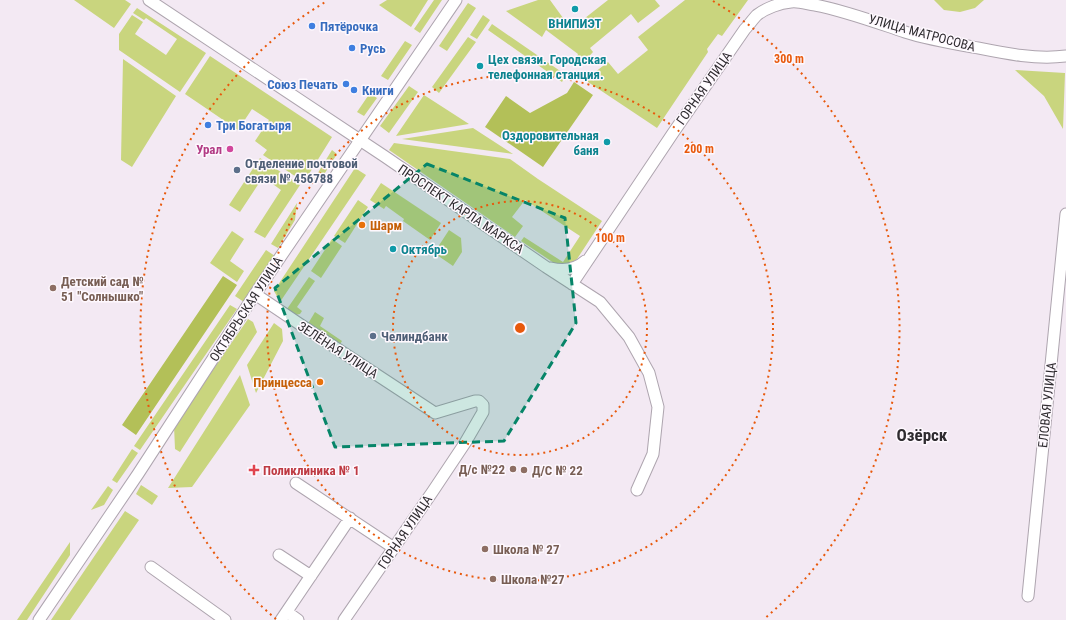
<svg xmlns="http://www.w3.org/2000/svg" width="1066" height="620" viewBox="0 0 1066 620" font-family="'Roboto Condensed',sans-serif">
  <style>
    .green { fill: #c9d57e }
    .forest { fill: #b3c058 }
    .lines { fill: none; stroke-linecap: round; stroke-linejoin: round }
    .minor-casing { stroke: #aea5af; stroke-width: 13 }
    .minor { stroke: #fff; stroke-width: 11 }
    .marked { fill: #068568; fill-opacity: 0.2; stroke: #068568; stroke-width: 3; stroke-dasharray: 8 5; stroke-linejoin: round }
    .ring { fill: none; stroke: #e8590c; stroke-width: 2; stroke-dasharray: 2 4 }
    .culture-dot { fill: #0f9aa8; stroke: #fef8fe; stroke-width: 1.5 }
    .shop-dot { fill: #3f7fe0; stroke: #fef8fe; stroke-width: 1.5 }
    .hotel-dot { fill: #d1479c; stroke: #fef8fe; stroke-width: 1.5 }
    .service-dot { fill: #5c6f8a; stroke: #fef8fe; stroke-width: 1.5 }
    .food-dot { fill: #e8710a; stroke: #fef8fe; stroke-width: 1.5 }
    .education-dot { fill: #8d6e63; stroke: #fef8fe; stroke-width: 1.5 }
    .health-dot { fill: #e0444e; stroke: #fef8fe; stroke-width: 1.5 }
    .labels { text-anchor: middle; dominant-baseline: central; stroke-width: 3; stroke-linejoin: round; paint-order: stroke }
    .culture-label { font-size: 13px; font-weight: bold; fill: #0d838f; stroke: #fef8fe; text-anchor: start }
    .shop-label { font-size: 13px; font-weight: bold; fill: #366cbe; stroke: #fef8fe; text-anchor: start }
    .street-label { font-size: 13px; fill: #2f2c30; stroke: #fef8fe }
    .hotel-label { font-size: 13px; font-weight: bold; fill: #b23c85; stroke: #fef8fe; text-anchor: end }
    .service-label { font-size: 13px; font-weight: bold; fill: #4e5e75; stroke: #fef8fe; text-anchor: start }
    .food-label { font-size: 13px; font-weight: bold; fill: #c56008; stroke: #fef8fe; text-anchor: start }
    .education-label { font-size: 13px; font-weight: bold; fill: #785e54; stroke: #fef8fe; text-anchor: start }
    .health-label { font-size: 13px; font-weight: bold; fill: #be3a42; stroke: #fef8fe; text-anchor: start }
    .district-label { font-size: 17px; font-weight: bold; fill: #2f2c30; stroke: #fef8fe }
    .centre { fill: #e8590c; stroke: #fef8fe; stroke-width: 2 }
    .ring-label { font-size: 12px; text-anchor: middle; font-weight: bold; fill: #e8590c; stroke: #fef8fe; stroke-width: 3; stroke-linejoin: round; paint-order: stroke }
  </style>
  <rect width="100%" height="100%" fill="#f3e9f3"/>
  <!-- green -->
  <path class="green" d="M74,0H125L131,4L114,28Z
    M387,0H428L411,27L379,5Z
    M434,0H442L420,33L414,29Z
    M538,0H550L571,29L608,0H655L660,6L638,23L631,14L590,48L593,52L582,64L576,59L578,54L546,30L542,37L506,11Z
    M685,0H748L722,36L718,34L707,49L708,52L657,128L585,80L608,62L618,74L648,50L638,37Z
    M934,0H984L975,8L960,12L944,10Z
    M468,3L476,8L447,51L439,46Z
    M137,8L206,53L180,92L119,50V34L132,15L143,22L135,34L166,55L177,39L146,18L144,20L133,13Z
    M483,15L490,20L477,39L470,35Z
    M492,24L566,75L562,82L488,30Z
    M468,37L476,42L439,93L432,87Z
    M405,41L412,45L388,80L381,76Z
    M210,56L332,137L304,182L263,155L267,150L255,141L269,120L252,109L238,130L185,94Z
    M123,59L176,96L132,167L121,160Z
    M1015,70L1065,73L1063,129L1044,96Z
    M409,86L418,92L389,133L380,126Z
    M370,93L377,98L364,116L357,112Z
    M424,95L469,124L396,136Z
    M473,128L513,154L402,139Z
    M394,143L510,159L538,179L602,221L577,259L568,265L554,263L521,241L524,237L563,262L580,236L525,200L512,217L523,226L515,237L389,150Z
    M332,150L337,154L323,176L311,184Z
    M260,158L300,185L265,238L254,232L281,190L263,177L240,212L229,205Z
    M355,168L366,175L280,302L274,291Z
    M381,183L441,223L430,240L403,221L404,219L386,206L384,209L370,200Z
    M358,200L368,207L345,243L334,236Z
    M297,203L295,220L278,248L271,244Z
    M449,230L461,238L462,252L453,266L434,253Z
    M232,231L244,239L230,261L244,271L237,282L210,263Z
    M332,239L342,246L321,278L311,271Z
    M266,250L275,256L244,302L235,296Z
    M309,277L315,281L297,307L302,311L300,314L295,315L287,309Z
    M230,305L237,309L140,450L134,446Z
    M315,312L324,318L320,326L342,341L339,346L308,325L309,322Z
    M248,319L253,322L257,332L180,452L175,449L174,426Z
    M274,323L282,329L283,341L256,393L247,365Z
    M240,375L250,405L192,487L168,488Z
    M132,449L138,453L117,483L112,480Z
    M141,485L158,496L152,505L136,494Z
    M108,486L113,490L104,505L91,510Z
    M125,511L139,520L70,620H51Z
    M70,542V555L27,620H17Z"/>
  <!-- forest -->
  <path class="forest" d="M574,82L593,95L543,167L485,127L506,96L530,113L567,93Z
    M223,276L237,285L136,435L122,425Z"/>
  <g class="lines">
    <!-- minor casing -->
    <g class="minor-casing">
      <path id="minor" d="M149,0L384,156L546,267L600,302L629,337L649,373L658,407L653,454L637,490
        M551,268C564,271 575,270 585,261
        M572,284L673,133L745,29C749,25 753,19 757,15C766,8 780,3 791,2C799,1 807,4 815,5C846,11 875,22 905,32C927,39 950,43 973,47C1003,53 1035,60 1066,56
        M255,294L301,325L435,413L475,401H479L483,405V412L465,443L433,491L344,620
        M296,483L394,548
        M279,555L311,576
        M151,567L225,620
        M1028,596L1066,214
        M287,612L298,620
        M39,620L138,474L255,294L456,0
        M281,620L350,518"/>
    </g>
    <!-- minor -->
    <use href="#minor" class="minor"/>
  </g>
  <!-- marked area -->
  <path class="marked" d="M427,164L565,218L576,323L504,441L335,447L275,288Z"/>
  <!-- distance rings -->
  <g class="ring">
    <circle cx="520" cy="328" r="127"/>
    <circle cx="520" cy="328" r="253"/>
    <path d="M276 619A380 380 0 0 1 327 1M713 1A380 380 0 0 1 764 619"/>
  </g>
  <!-- markers -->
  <g class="culture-dot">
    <circle cx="575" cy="9" r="4"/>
    <circle cx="480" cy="66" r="4"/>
    <circle cx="607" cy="142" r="4"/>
    <circle cx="393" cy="249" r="4"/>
  </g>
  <g class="shop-dot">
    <circle cx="312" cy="26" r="4"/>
    <circle cx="352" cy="48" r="4"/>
    <circle cx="346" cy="84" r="4"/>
    <circle cx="354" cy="90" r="4"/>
    <circle cx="208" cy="125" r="4"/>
  </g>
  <circle class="hotel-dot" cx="230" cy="149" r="4"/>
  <g class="service-dot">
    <circle cx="237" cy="170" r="4"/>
    <circle cx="373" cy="336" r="4"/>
  </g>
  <g class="food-dot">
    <circle cx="362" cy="225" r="4"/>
    <circle cx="320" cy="382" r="4"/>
  </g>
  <g class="education-dot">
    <circle cx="53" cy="288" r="4"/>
    <circle cx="513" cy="469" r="4"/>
    <circle cx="524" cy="470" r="4"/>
    <circle cx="485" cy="549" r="4"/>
    <circle cx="493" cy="579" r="4"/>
  </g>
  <path class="health-dot" d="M252 464h4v4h4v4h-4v4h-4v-4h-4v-4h4z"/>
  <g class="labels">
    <!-- culture labels -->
    <g class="culture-label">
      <text x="575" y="23" text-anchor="middle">ВНИПИЭТ</text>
      <text x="488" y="59">Цех связи. Городская<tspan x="488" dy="15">телефонная станция.</tspan></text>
      <text x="599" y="135" text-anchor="end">Оздоровительная<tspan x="599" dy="15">баня</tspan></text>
      <text x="401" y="249">Октябрь</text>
    </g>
    <!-- shop labels -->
    <g class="shop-label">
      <text x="320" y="26">Пятёрочка</text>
      <text x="360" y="48">Русь</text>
      <text x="338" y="84" text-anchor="end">Союз Печать</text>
      <text x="362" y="90">Книги</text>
      <text x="216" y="125">Три Богатыря</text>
    </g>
    <!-- street labels -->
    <g class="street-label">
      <text transform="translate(922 33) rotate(15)">УЛИЦА МАТРОСОВА</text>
      <text transform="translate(704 88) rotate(-55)">ГОРНАЯ УЛИЦА</text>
      <text transform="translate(461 209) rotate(34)">ПРОСПЕКТ КАРЛА МАРКСА</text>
      <text transform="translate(246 309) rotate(-57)">ОКТЯБРЬСКАЯ УЛИЦА</text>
      <text transform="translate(338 350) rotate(33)">ЗЕЛЁНАЯ УЛИЦА</text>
      <text transform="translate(1047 405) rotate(-84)">ЕЛОВАЯ УЛИЦА</text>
      <text transform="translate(405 532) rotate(-56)">ГОРНАЯ УЛИЦА</text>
    </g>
    <!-- hotel labels -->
    <g class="hotel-label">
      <text x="222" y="149">Урал</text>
    </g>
    <!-- service labels -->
    <g class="service-label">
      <text x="245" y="163">Отделение почтовой<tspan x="245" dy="15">связи № 456788</tspan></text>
      <text x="381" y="336">Челиндбанк</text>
    </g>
    <!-- food labels -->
    <g class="food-label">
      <text x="370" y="225">Шарм</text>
      <text x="312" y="382" text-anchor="end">Принцесса</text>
    </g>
    <!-- education labels -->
    <g class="education-label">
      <text x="61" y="281">Детский сад №<tspan x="61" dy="15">51 "Солнышко"</tspan></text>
      <text x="505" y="469" text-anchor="end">Д/с №22</text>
      <text x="532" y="470">Д/С № 22</text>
      <text x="493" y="549">Школа № 27</text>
      <text x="501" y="579">Школа №27</text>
    </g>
    <!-- health labels -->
    <g class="health-label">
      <text x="263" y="470">Поликлиника № 1</text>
    </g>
    <!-- district labels -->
    <g class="district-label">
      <text x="922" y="435">Озёрск</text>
    </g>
  </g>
  <circle cx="520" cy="328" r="6" class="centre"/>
  <g class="ring-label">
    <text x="789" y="63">300 m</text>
    <text x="699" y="153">200 m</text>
    <text x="610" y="242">100 m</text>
  </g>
</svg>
